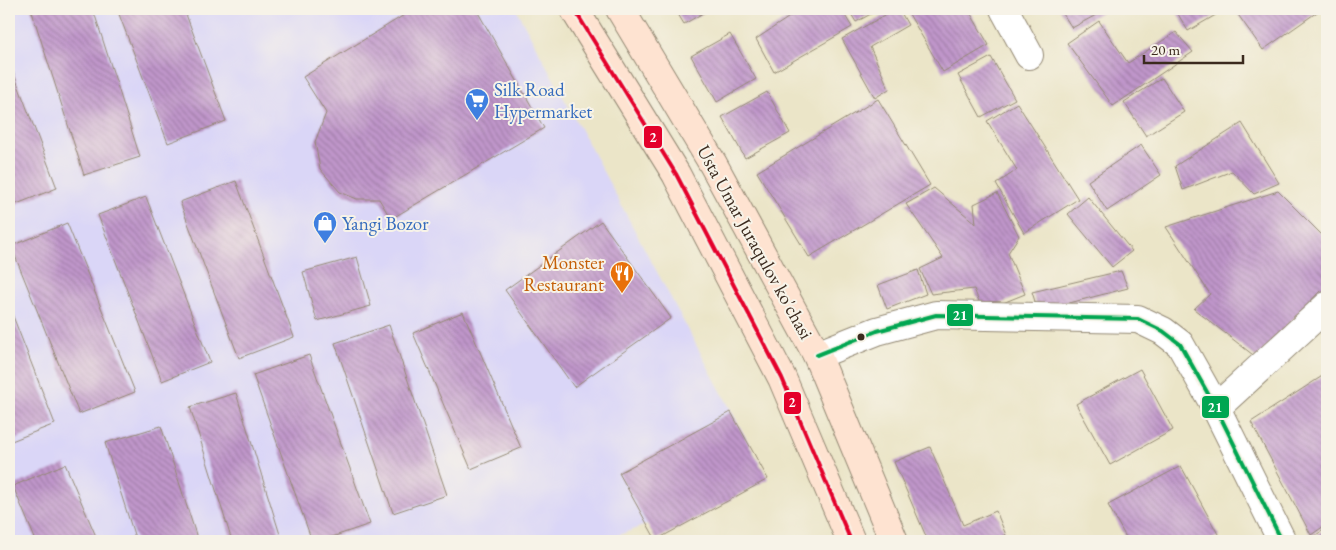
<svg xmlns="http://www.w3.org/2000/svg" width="1336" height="550" viewBox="0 0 1336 550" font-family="'EB Garamond',serif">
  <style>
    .built { fill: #dad6f7 }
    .building { fill: url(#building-back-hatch) }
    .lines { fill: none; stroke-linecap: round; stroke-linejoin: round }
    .street-casing { stroke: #938873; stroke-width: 30 }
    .secondary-casing { stroke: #938873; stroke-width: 30 }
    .street { stroke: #fff; stroke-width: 28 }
    .secondary { stroke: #fee3d1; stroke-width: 28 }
    .bus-1-casing { stroke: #f7f3e8; stroke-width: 8 }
    .bus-2-casing { stroke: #f7f3e8; stroke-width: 8 }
    .bus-1 { stroke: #e4002b; stroke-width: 4 }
    .bus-2 { stroke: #00a651; stroke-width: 4 }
    .bus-dot { fill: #3b2a1e; stroke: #f7f3e8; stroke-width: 2 }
    .labels { text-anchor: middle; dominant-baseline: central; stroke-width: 4; stroke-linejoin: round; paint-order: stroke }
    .shop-label { font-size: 19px; fill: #366cbe; stroke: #f7f3e8; text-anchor: start }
    .street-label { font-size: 19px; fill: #3b2a1e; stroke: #f7f3e8 }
    .food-label { font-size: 19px; fill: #c56008; stroke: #f7f3e8; text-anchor: end }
    .line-badge { stroke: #f7f3e8; stroke-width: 2 }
    .badge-label { font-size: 14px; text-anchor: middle; font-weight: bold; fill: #fff }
  </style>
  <defs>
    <pattern id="building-back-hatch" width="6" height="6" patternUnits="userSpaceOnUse" patternTransform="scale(1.25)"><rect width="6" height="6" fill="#c096cb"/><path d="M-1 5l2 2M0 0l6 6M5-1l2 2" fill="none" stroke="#9d7ba4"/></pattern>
  </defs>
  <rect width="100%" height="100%" fill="#f7f3e8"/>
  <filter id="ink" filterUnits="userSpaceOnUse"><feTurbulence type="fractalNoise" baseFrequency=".02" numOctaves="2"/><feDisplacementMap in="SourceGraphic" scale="10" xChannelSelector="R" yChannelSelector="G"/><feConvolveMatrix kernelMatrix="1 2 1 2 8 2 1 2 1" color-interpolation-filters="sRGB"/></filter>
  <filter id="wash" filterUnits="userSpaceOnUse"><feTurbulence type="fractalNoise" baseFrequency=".0096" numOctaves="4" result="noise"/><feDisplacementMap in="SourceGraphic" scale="20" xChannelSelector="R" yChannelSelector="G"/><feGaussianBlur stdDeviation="1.12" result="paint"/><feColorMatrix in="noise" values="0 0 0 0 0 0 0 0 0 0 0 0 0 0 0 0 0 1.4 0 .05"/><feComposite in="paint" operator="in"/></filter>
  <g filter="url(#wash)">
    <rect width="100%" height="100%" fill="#ebe5c8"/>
    <!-- built -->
    <path class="built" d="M9,9H516L768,479L603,541H9Z"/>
    <g id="blocks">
      <!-- building -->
      <path class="building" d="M31,9H93L140,157L84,175Z
        M117,9H184L226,121L168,143Z
        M414,9H476L544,128L391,219L379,199H357L340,192L320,169L315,142L326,113L303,77Z
        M675,9H710L684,24Z
        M799,9H841L852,27L774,72L756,39L800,10Z
        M848,9H880L856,22Z
        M896,9H899L908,25L870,47L889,89L875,98L842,39Z
        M906,9H968L989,45L943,72Z
        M1060,9H1107L1072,28Z
        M1175,9H1226L1188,31Z
        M1234,9H1319L1320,10L1263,50Z
        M1099,21L1128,63L1176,32L1193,52L1113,106L1067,43Z
        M730,34L756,79L717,102L691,56Z
        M991,57L1015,99L981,117L958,75Z
        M9,61L57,188L9,207Z
        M1162,78L1184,112L1146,136L1124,102Z
        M767,92L790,133L745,158L722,117Z
        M878,99L930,185L809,257L757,172Z
        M1017,103L1078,199L1024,233L996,184L1017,170L987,121Z
        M1242,123L1279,183L1254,194L1232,171L1183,190L1175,166Z
        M1141,145L1161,175L1107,211L1088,181Z
        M236,181L294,337L239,358L180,202Z
        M934,188L976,224L974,204L997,193L1019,236L1008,253L1025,294L983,311L974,289L931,294L920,269L943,258L906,204Z
        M1278,191L1327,240V297L1320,291L1257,358L1194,309L1210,294L1166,227Z
        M146,197L210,362L162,381L98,215Z
        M1088,197L1132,251L1112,267L1068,214Z
        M601,221L671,318L574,387L505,290Z
        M67,223L135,392L79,414L11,246Z
        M357,257L371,306L317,321L303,272Z
        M918,270L926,294L887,309L878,285Z
        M1121,271L1128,288L1038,311L1032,292Z
        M9,306L55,424L9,442Z
        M463,312L521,448L471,469L413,333Z
        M389,325L447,495L393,513L335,343Z
        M309,355L370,524L320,541H312L253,375Z
        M1140,369L1173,430L1110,465L1076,404Z
        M1327,373V524L1311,535L1251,422Z
        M236,393L282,541H232L190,407Z
        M731,412L768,479L656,540L619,473Z
        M161,426L198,541H136L105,443Z
        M930,447L963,525L996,511L1006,535L991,541H928L894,462Z
        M65,464L98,541H36L13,486Z
        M1181,466L1219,536L1209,541H1128L1108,505Z
        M1327,528V541H1306Z"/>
    </g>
  </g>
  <g filter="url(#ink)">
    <use href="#blocks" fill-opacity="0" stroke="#938873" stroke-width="1"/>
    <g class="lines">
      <!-- street casing -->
      <g class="street-casing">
        <path id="street" d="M1004,9L1029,55
          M817,355L877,331L936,315L1138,319L1163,331L1180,344L1216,408L1282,541
          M1216,408L1327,306"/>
      </g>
      <!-- secondary casing -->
      <g class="secondary-casing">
        <path id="secondary" d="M574,9L676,174L782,378L851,541
          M620,9L713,164L817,355L894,541"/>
      </g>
      <!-- street -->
      <use href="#street" class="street"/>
      <!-- secondary -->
      <use href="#secondary" class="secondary"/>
      <!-- bus-1 casing -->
      <g class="bus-1-casing">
        <path id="bus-1" d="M574,9L676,174L782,378L851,541"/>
      </g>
      <!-- bus-2 casing -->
      <g class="bus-2-casing">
        <path id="bus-2" d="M817,355L877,331L936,315L1138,319L1163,331L1180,344L1216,408L1282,541"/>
      </g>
      <!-- bus-1 -->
      <use href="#bus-1" class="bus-1"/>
      <!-- bus-2 -->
      <use href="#bus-2" class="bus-2"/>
    </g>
  </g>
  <!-- icons -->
  <defs>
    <g id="supermarket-pin" transform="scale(1.25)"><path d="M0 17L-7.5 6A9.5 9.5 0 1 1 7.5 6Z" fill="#3f7fe0" stroke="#f7f3e8"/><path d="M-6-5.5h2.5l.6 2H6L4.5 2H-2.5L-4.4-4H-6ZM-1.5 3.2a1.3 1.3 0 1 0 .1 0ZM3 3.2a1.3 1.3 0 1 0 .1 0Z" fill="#fff"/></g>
    <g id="shop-pin" transform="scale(1.25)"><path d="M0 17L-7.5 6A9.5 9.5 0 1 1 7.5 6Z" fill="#3f7fe0" stroke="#f7f3e8"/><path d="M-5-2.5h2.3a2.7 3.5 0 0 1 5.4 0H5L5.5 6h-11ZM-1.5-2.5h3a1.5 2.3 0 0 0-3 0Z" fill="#fff"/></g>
    <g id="restaurant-pin" transform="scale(1.25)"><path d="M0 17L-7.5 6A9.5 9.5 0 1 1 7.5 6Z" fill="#e8710a" stroke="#f7f3e8"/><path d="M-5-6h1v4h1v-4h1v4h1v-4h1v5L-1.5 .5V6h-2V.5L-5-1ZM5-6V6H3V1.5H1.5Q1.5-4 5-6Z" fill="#fff"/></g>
  </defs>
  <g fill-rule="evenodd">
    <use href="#supermarket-pin" x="477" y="100"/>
    <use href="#shop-pin" x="325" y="223"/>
    <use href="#restaurant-pin" x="622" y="273"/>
  </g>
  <!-- markers -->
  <circle class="bus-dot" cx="861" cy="337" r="4.5"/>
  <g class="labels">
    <!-- shop labels -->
    <g class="shop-label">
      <text x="494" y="89">Silk Road<tspan x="494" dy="22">Hypermarket</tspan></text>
      <text x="342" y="223">Yangi Bozor</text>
    </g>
    <!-- street labels -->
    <g class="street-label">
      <text transform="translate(755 242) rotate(61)">Usta Umar Juraqulov ko'chasi</text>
    </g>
    <!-- food labels -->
    <g class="food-label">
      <text x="604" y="262">Monster<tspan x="604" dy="22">Restaurant</tspan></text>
    </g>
  </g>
  <g class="line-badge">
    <rect x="643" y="125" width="20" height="24" rx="5" fill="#e4002b"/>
    <rect x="946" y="303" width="28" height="24" rx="5" fill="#00a651"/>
    <rect x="783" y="391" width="19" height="24" rx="5" fill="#e4002b"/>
    <rect x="1201" y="395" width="29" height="24" rx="5" fill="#00a651"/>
  </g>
  <g class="badge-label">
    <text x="653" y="142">2</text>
    <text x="960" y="320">21</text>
    <text x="792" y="407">2</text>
    <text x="1215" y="412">21</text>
  </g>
  <!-- margin -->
  <rect width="1336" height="550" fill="none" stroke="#f7f3e8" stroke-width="30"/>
  <!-- scale -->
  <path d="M1144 55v8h99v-8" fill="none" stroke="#3b2a1e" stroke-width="2.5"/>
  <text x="1151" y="55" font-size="15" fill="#3b2a1e" stroke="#f7f3e8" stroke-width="4" paint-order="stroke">20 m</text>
</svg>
